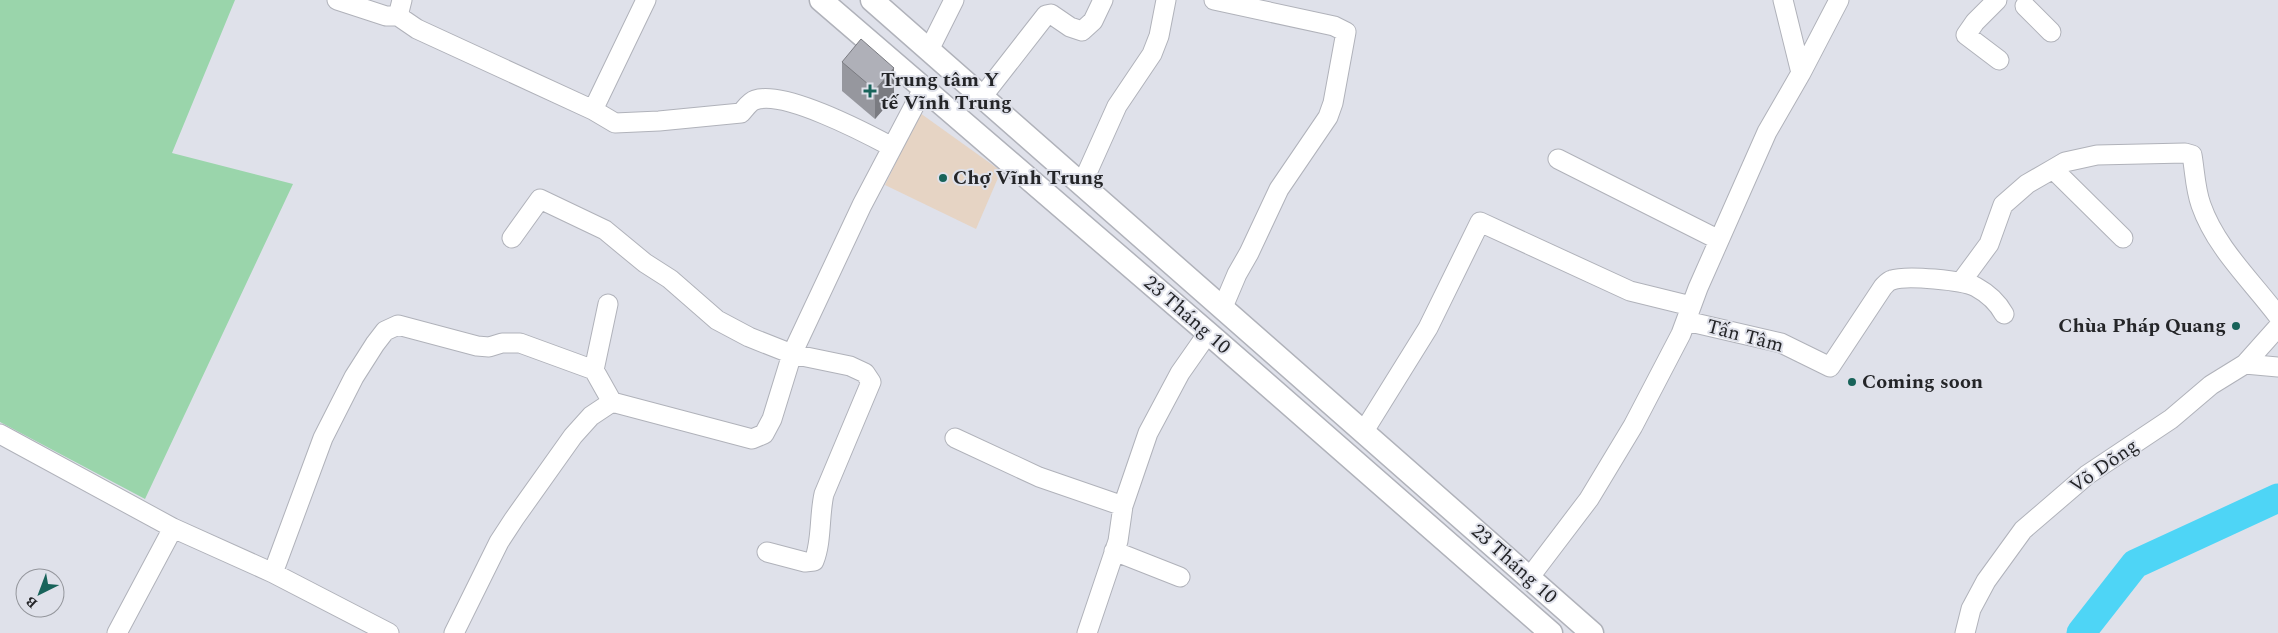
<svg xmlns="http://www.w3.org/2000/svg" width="2278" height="633" viewBox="0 0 2278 633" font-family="Spectral,serif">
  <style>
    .commercial { fill: #e6d4c4 }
    .green { fill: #9ad5ab }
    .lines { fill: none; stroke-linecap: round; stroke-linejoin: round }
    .river { stroke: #4ed5f6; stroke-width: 29 }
    .minor-casing { stroke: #b0b2ba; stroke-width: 21 }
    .major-casing { stroke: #b0b2ba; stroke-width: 25 }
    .minor { stroke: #fff; stroke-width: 19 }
    .major { stroke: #fff; stroke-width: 22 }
    .wall { fill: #96979e }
    .shaded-wall { fill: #7a7b81 }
    .building { fill: #afb0b8; stroke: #7a7b81 }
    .poi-dot { fill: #18635a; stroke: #dfe1ea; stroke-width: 2 }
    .labels { text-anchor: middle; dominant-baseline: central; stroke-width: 4; stroke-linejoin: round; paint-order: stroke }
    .poi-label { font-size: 20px; font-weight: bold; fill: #242528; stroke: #dfe1ea; text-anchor: start }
    .street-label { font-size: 20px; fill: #242528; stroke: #dfe1ea }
  </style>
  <rect width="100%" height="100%" fill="#dfe1ea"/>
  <!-- commercial -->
  <path class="commercial" d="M920,113L1001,171L976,229L885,185Z"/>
  <!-- green -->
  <path class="green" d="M0,0H235L172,153L293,184L145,499L0,422Z"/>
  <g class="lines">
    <!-- river -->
    <path class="river" d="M2081,633L2135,564L2278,498"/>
    <!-- minor casing -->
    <g class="minor-casing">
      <path id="minor" d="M337,0L386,16H398
        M402,0L398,16L417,29L593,110L646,0
        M1214,0L1334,26L1346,32L1333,103L1328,117L1279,189L1249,253L1237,274L1223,307
        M1997,0L1975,22L1966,35L1999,60
        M2025,6L2051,32
        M929,50L954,0
        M1801,73L1839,0
        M982,97L1046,15L1051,14L1070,27L1082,31L1093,21L1103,0
        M593,110L615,123L659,121L741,113C745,109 749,102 755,100C784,90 864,132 892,147
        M1558,159L1719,240
        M2053,169L2123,238
        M1082,184L1117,106L1152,54L1159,36L1166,0
        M512,238L540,199L605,230L645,263L670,279L717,320L749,337L792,354L850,366L865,373L871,382L824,494C819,516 822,541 814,561L805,562L767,552
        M1961,282L1989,244L2003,205L2027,184L2053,169L2065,162L2097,155L2185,153L2192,155C2195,172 2195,188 2201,205C2216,248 2251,280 2278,316
        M1686,321L1781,343L1830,367L1883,287C1885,285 1888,281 1892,280C1906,275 1963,280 1976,287C1987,293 1998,303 2004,314
        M2245,364L2278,367
        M594,370L608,304
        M1364,431L1428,328L1480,222L1630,291L1691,306
        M0,434L173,528L273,573L389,633
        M955,438L1039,477L1123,506
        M1114,551L1180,577
        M273,573L323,438L354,377L375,344L385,331L398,325L477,346L489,347L502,343H520L594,370L612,402
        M1529,578L1589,499L1633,426L1681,334L1698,288L1767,132L1801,73L1783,0
        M117,633L173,528
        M454,633L499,542L514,519L573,436L591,416L612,402L752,439L764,434L772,419L792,354L862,205L923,89
        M1087,633L1118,541L1123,506L1148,433L1180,373L1208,333
        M1965,633L1971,609L1986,581L2023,530L2087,475L2171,419L2211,385L2245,364L2278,327"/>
    </g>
    <!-- major casing -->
    <g class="major-casing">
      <path id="major" d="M821,0L1208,333L1551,633
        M872,0L1592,633"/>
    </g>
    <!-- minor -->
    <use href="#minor" class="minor"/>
    <!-- major -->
    <use href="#major" class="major"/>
  </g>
  <!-- wall -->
  <path class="wall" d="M842,62L894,97L875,119L842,91Z"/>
  <!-- shaded-wall -->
  <path class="shaded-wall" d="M894,68V97L875,119V90Z"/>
  <!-- building -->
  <path class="building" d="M861,39L894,68L875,90L842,62Z"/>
  <!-- markers -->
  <g class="poi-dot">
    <path d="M867.5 83.5h5v5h5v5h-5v5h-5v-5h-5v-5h5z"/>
    <circle cx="943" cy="178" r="5"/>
    <circle cx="2236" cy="326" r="5"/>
    <circle cx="1852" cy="382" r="5"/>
  </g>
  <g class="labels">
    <!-- poi labels -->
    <g class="poi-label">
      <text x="881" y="80">Trung tâm Y<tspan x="881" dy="23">tế Vĩnh Trung</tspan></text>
      <text x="953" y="178">Chợ Vĩnh Trung</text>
      <text x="2226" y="326" text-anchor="end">Chùa Pháp Quang</text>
      <text x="1862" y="382">Coming soon</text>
    </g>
    <!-- street labels -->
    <g class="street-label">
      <text transform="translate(1187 315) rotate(41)">23 Tháng 10</text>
      <text transform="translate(1745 336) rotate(15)">Tấn Tâm</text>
      <text transform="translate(2104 466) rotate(-35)">Võ Dõng</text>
      <text transform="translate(1514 564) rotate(42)">23 Tháng 10</text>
    </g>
  </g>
  <!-- north arrow -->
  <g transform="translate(40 593) rotate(222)"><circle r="24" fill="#dfe1ea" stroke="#94969c"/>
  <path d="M0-4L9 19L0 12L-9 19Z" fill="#18635a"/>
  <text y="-8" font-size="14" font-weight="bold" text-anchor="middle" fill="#242528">B</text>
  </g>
</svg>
